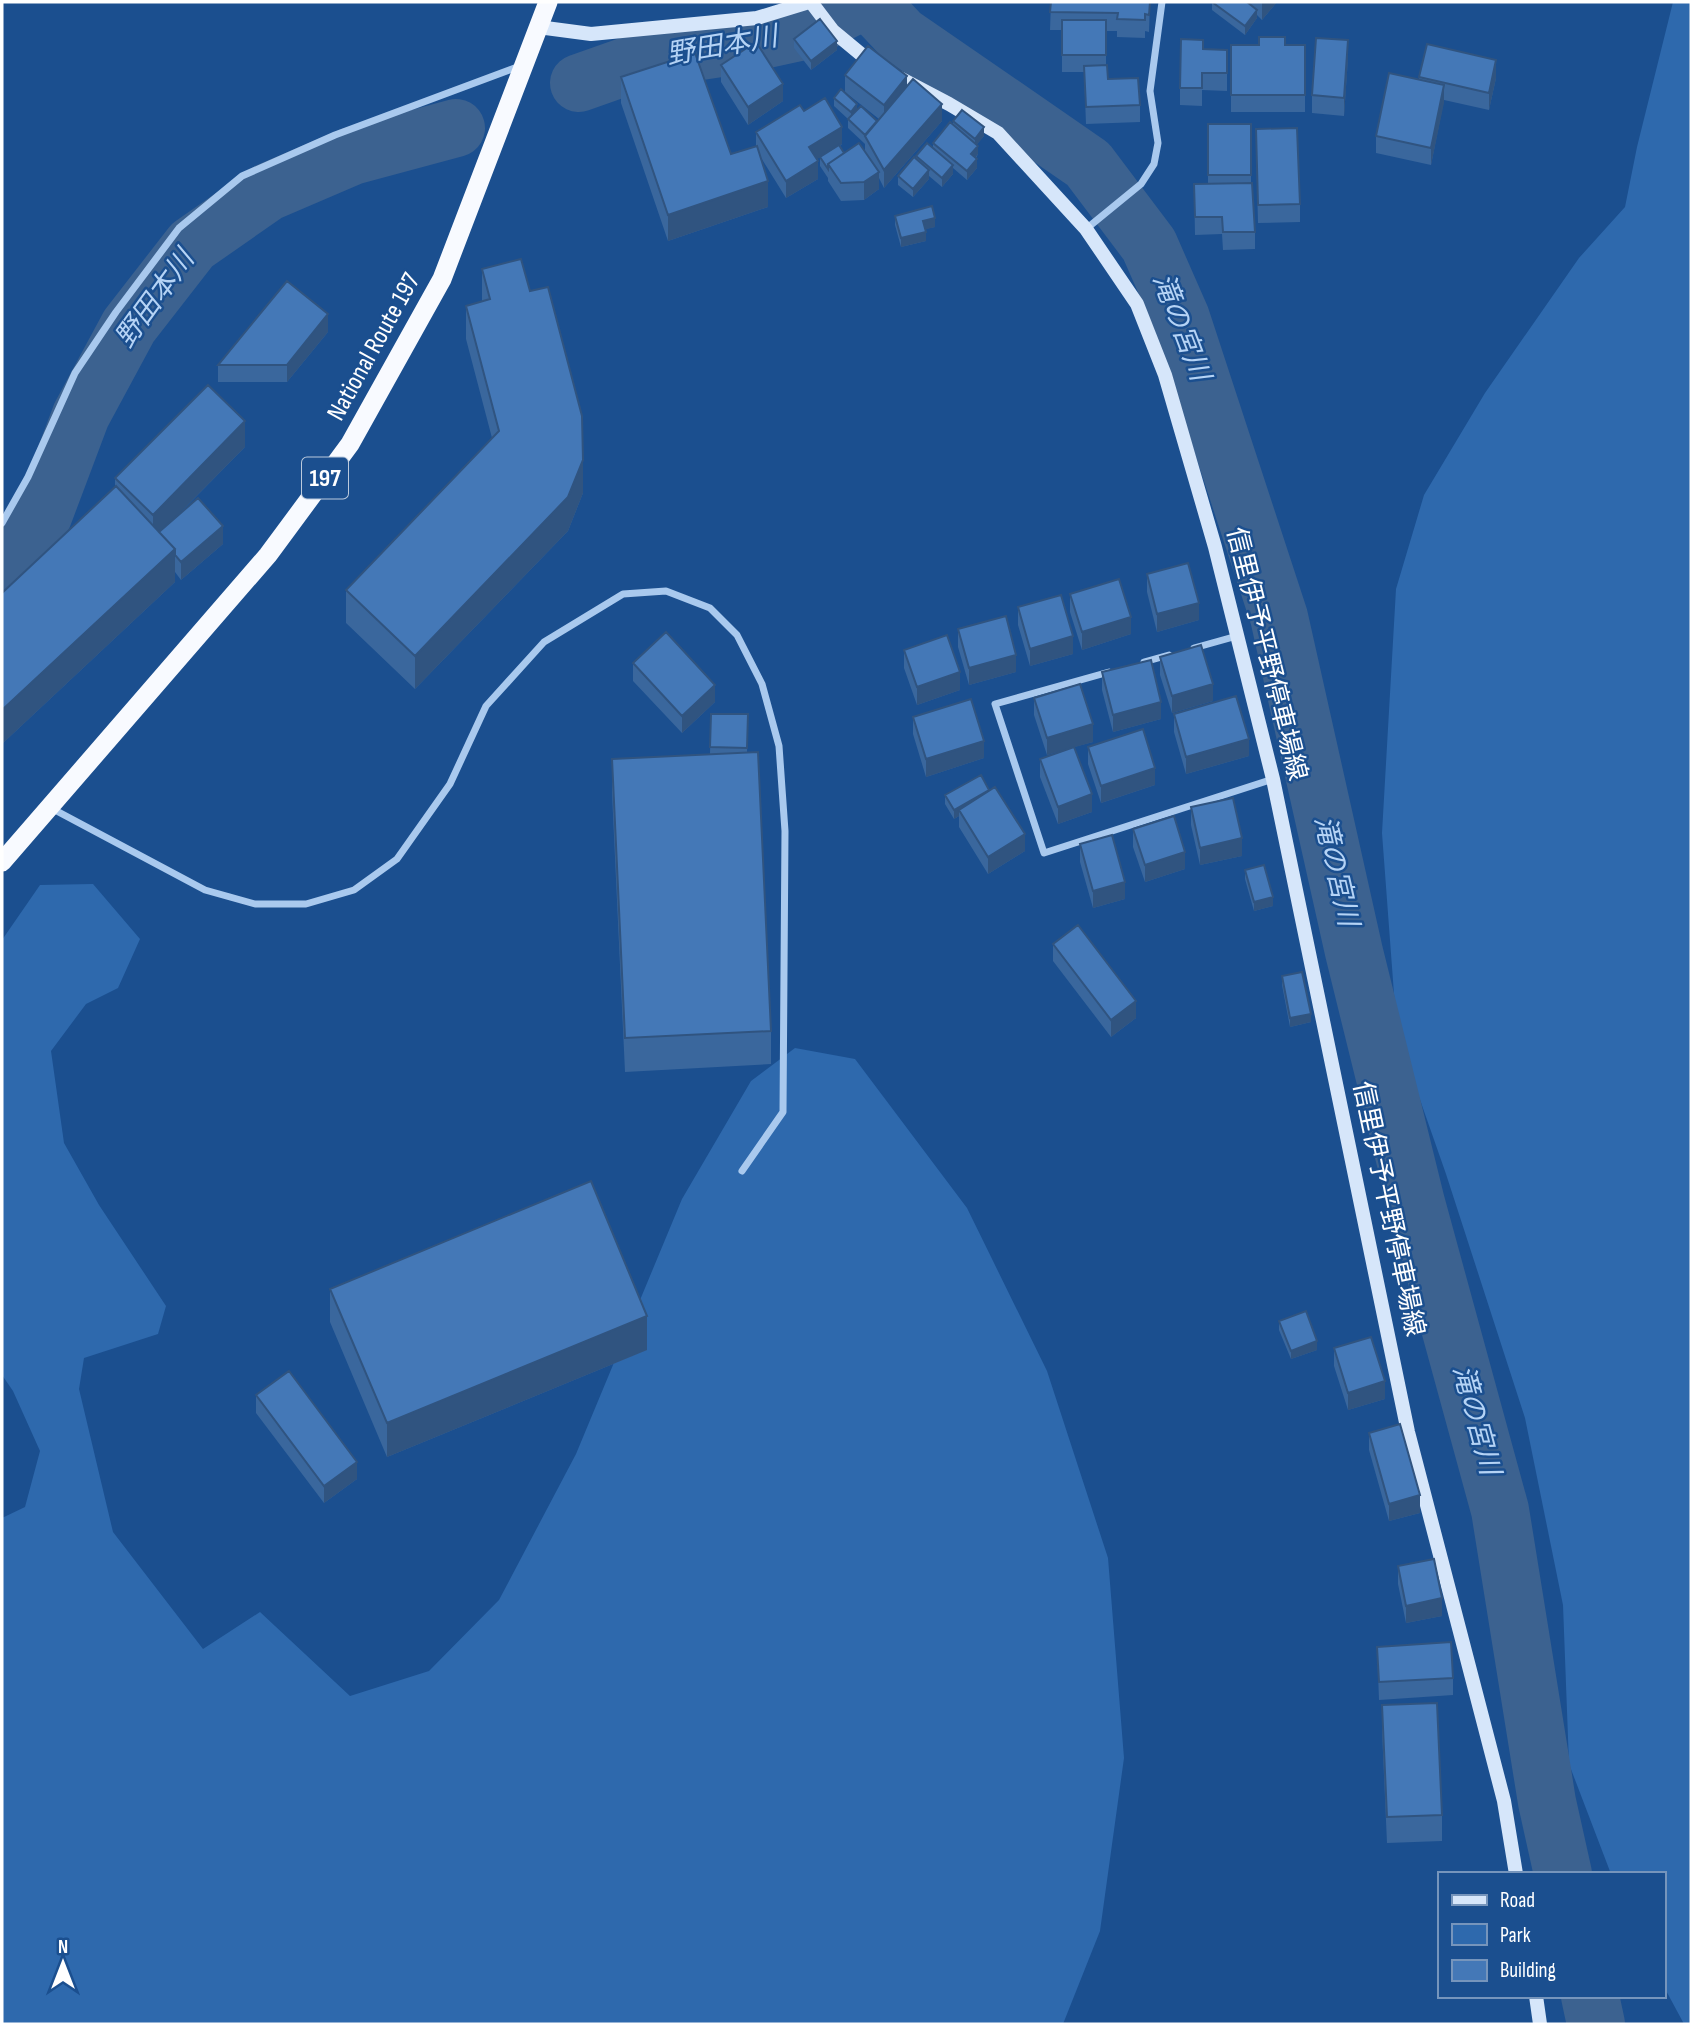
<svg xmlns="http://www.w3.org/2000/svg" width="1693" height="2026" viewBox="0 0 1693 2026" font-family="'Sofia Sans Condensed','Noto Sans JP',sans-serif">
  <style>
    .green { fill: #2e69ad }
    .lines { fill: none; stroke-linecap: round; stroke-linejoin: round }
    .river { stroke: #3c6290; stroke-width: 58 }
    .minor { stroke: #a9c9ee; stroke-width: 7 }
    .secondary { stroke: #d6e6fa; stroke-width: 14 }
    .trunk { stroke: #f8faff; stroke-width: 19 }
    .wall { fill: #3a679d }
    .shaded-wall { fill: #305480 }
    .building { fill: #4478b7; stroke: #305480; stroke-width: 2 }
    .labels { text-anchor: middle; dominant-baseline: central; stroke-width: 5; stroke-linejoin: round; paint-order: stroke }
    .shield { fill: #1b4f8f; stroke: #bbcadd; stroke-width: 2 }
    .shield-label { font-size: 24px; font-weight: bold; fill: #fff }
    .street-label { font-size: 26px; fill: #fff; stroke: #1b4f8f }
    .water-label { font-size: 28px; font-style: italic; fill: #b5d3f5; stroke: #1b4f8f }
  </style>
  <rect width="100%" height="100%" fill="#1b4f8f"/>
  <!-- green -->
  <path class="green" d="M1673,2H1691V2024H1684L1663,1985V1874H1611L1569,1764L1563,1605L1525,1418L1446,1174L1397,1034L1382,833L1396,589L1424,495L1485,393L1579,258L1625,207L1637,147Z
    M93,884L140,939L118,988L86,1004L51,1051L64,1143L99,1205L166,1306L158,1334L84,1358L79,1389L113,1532L203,1649L260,1612L350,1696L429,1671L499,1600L576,1454L682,1199L751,1081L795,1048L855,1059L967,1208L1047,1371L1108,1558L1124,1758L1100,1931L1063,2024H2V1518L25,1507L40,1451L13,1391L2,1375V940L40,885Z"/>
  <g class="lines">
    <!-- river -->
    <path class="river" d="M870,2L901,35L1088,164L1149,245L1181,318L1279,617L1354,952L1416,1203L1500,1510L1547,1802L1563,1874
      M579,83L647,59L740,45L804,31L861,2
      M2,571L43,516L81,415L129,326L192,245L268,192L352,156L456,128
      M1590,1996L1596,2024"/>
    <!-- minor -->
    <path class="minor" d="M1086,229L1141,184L1154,164L1158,143L1150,91L1162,2
      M2,523L28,477L75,373L116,312L179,228L242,176L335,135L520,66
      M1194,648L1237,636
      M1144,662L1169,655
      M1109,672L995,704L1044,853L1273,779
      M51,808L205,890L255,904H306L354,890L397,859L450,784L486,706L544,642L623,594L666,591L710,608L737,635L762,684L779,746L785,831L783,1112L742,1171"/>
    <!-- secondary -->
    <path class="secondary" d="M811,2L833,31L874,65
      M538,27L591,34L757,18L809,2
      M892,74L949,104L998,133L1086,229L1137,304L1165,375L1215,547L1273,779L1408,1432L1504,1801L1516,1874
      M1536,1996L1540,2024"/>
    <!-- trunk -->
    <path class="trunk" d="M2,862L268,555L350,444L442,279L548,2"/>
  </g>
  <!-- wall -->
  <path class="wall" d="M1051,2H1150L1149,32L1145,31V38L1117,37V31H1106V65L1108,79L1140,105V122L1086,124L1084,72H1062V30H1050Z
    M1212,2H1277L1262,20L1257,15V18L1245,35L1212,10Z
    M794,39L837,50L811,70L794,48Z
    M1231,45H1305V112H1231Z
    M1203,49L1227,50V91L1202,90V106L1180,105V88Z
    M1348,58L1344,116L1312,113V95Z
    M721,65L783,101L748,125L721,82Z
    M845,75L907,87L942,121L884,188L879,178V189L864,200L841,201L828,181V178L820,166V157L816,159L818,179L786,198L760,156L768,207L668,241L621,103V77L731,154L756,146V132L804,111L842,144L840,146L844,153L865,151V144L848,128V119L834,106V98L877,121L879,119L845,92Z
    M1419,77L1496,78L1489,110L1444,100L1431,165L1376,153V136L1419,80Z
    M953,121L984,136L977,144L978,154L976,158L977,168L967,180L953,168V174L942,187L929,176V179L913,197L898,185V176L916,159V156L933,148V143L953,124Z
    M1208,124H1251V183L1255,232V249L1223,250L1222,234L1195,235L1194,184H1208Z
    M1256,146L1300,204V222L1258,223Z
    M895,216L935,227L925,229L926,241L901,247L895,225Z
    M482,269L583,493L568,531L415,689L346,623V590L492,438L466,339V306L482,301Z
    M328,332L287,382H218V365Z
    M245,447L180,513L223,544L181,580L175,572V582L2,744V593L115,487V478Z
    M1147,574L1199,620L1157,632L1147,592Z
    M1070,594L1131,634L1082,650L1070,612Z
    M1018,607L1073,654L1030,666L1018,625Z
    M958,629L1016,672L969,685L958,647Z
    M904,650L960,690L917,705L904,668Z
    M1160,657L1213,701L1172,713L1160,675Z
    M633,663L715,702L682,733L633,681Z
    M1102,672L1161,719L1113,732L1102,690Z
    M1034,698L1093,742L1074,747L1092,812L1058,824L1040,777V759L1071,748L1047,755L1034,715Z
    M711,714H748L747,753L771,1031V1064L625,1072L612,793V759L710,754Z
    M1174,714L1249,756L1186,774L1174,732Z
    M913,717L984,758L926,777L913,734Z
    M1088,747L1155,785L1101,803L1088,764Z
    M945,795L1025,851L988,874L959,827V816L954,819L945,804Z
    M1191,807L1242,856L1200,865L1191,825Z
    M1133,829L1185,869L1145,882L1133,847Z
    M1080,844L1125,899L1093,908L1080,862Z
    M1245,870L1273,906L1254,911L1245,879Z
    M1053,944L1136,1018L1111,1037L1053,961Z
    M1282,976L1311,1022L1290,1027L1282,985Z
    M330,1289L647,1350L387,1457L330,1322Z
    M1279,1321L1317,1350L1291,1359L1279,1330Z
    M1334,1348L1385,1399L1348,1410L1334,1366Z
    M256,1395L357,1479L324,1503L256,1413Z
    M1369,1433L1420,1513L1389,1521L1369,1450Z
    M1398,1566L1442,1616L1406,1623L1398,1584Z
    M1377,1647L1453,1678V1695L1379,1700Z
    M1382,1705L1442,1815V1841L1387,1843L1382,1731Z"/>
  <!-- shaded-wall -->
  <path class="shaded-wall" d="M1262,2H1277L1262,20Z
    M1257,10V18L1245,35V26Z
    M1348,40V58L1344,116V98Z
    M837,41V50L811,70V61Z
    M1496,60V78L1489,110V93Z
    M907,76V93L884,122V105Z
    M783,84V101L748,125V107Z
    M1444,85V103L1431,165V148Z
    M857,104V113L851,121V112Z
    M942,104V121L884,188V170Z
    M842,127V144L809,164V147Z
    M984,127V136L975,147V139Z
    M978,146V154L971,163V154Z
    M977,159V168L967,180V171Z
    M818,161V179L786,198V181Z
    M953,165V174L942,187V178Z
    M929,170V179L913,197V189Z
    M879,172V189L864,200V182Z
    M768,181V207L668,241V215Z
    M935,218V227L923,230V221Z
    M926,232V241L901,247V238Z
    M328,314V332L287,382V365Z
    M245,421V447L153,540V515Z
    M583,460V493L568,531L415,689V656Z
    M223,526V544L181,580V562Z
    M175,549V582L2,744V710Z
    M1199,603V620L1157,632V614Z
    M1131,617V634L1082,650V632Z
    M1073,636V654L1030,666V649Z
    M1016,655V672L969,685V668Z
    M960,672V690L917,705V687Z
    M1213,684V701L1172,713V696Z
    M715,685V702L682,733V716Z
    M1161,702V719L1113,732V715Z
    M1093,724V742L1047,755V738Z
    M1249,739V756L1186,774V757Z
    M984,741V758L926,777V759Z
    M1155,768V785L1101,803V786Z
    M990,791L959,810V816L954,819V810Z
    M1092,794V812L1058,824V807Z
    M1025,834V851L988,874V857Z
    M1242,838V856L1200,865V848Z
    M1185,852V869L1145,882V865Z
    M1125,882V899L1093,908V891Z
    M1273,897V906L1254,911V902Z
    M1136,1001V1018L1111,1037V1020Z
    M1311,1014V1022L1290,1027V1018Z
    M647,1316V1350L387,1457V1423Z
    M1317,1341V1350L1291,1359V1351Z
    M1385,1381V1399L1348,1410V1393Z
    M357,1462V1479L324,1503V1486Z
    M1420,1495V1513L1389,1521V1504Z
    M1442,1598V1616L1406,1623V1606Z"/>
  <!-- building -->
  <path class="building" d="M1051,2H1150L1149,15L1145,14V20L1117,19L1118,13L1050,12Z
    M1212,2H1247L1257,10L1245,26Z
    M820,19L837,41L811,61L794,39Z
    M1062,20H1106V55H1062Z
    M1259,37H1285V45H1305V95H1231V45H1259Z
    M1316,38L1348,40L1344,98L1312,95Z
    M1181,39L1203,40V49L1227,50V73H1202V88H1180Z
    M756,42L783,84L748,107L721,65Z
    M1427,44L1496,60L1489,93L1419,77Z
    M868,46L907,76L884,105L845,75Z
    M695,53L731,154L757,146L768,181L668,215L621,77Z
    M1107,65L1108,79L1138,78L1140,105L1086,107L1084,66Z
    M1389,73L1444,85L1431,148L1376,136Z
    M913,79L942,104L884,170L865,136Z
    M841,89L857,104L851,112L834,98Z
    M825,98L842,127L809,147L818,161L786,181L756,132L800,105L804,111Z
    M861,106L877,121L865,135L848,119Z
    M962,110L984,127L975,139L953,121Z
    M950,122L978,146L971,154L977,159L967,171L933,143Z
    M1208,124H1251V175H1208Z
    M1297,128L1300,204L1258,205L1256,129Z
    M859,143L879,172L864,182L841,183L828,164Z
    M927,143L953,165L942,178L916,156Z
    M839,145L844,153L828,164V169L820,157Z
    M914,157L929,170L913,189L898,176Z
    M1252,183L1255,232H1223L1222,217H1195L1194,184Z
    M932,206L935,218L923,221L926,232L901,238L895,216Z
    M521,259L530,291L548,287L582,416L583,460L568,497L415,656L346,590L499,431L466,306L490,299L482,269Z
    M287,281L328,314L287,365H218Z
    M208,385L245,421L153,515L115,478Z
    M116,486L175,549L2,710V593Z
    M198,498L223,526L181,562L175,555V549L159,532Z
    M1188,563L1199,603L1157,614L1147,574Z
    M1119,579L1131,617L1082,632L1070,594Z
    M1061,595L1073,636L1030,649L1018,607Z
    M1006,616L1016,655L969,668L958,629Z
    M666,632L715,685L682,716L633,663Z
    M947,635L960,672L917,687L904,650Z
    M1201,645L1213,684L1172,696L1160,657Z
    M1151,660L1161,702L1113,715L1102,672Z
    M1080,684L1093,724L1047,738L1034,698Z
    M1236,696L1249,739L1186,757L1174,714Z
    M971,699L984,741L926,759L913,717Z
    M711,714H748L747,748L710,747Z
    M1143,729L1155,768L1101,786L1088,747Z
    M1074,747L1092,794L1058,807L1040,759Z
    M758,752L771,1031L625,1038L612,759Z
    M981,775L989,790L954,810L945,795Z
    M995,787L1025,834L988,857L959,810Z
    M1233,798L1242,838L1200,848L1191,807Z
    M1174,816L1185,852L1145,865L1133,829Z
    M1112,835L1125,882L1093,891L1080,844Z
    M1264,865L1273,897L1254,902L1245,870Z
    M1078,925L1136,1001L1111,1020L1053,944Z
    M1302,972L1311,1014L1290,1018L1282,976Z
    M591,1181L647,1316L387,1423L330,1289Z
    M1306,1311L1317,1341L1291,1351L1279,1321Z
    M1371,1337L1385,1381L1348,1393L1334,1348Z
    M289,1371L357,1462L324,1486L256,1395Z
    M1400,1424L1420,1495L1389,1504L1369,1433Z
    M1434,1559L1442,1598L1406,1606L1398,1566Z
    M1451,1642L1453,1678L1379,1682L1377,1647Z
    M1437,1703L1442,1815L1387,1817L1382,1705Z"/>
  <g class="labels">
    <!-- shield labels -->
    <rect class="shield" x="302" y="457.5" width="46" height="41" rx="5"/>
    <g class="shield-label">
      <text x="325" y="478">197</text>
    </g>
    <!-- street labels -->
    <g class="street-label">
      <text transform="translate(374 347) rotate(-61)">National Route 197</text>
      <text transform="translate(1266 654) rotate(76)">信里伊予平野停車場線</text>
      <text transform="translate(1388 1209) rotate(78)">信里伊予平野停車場線</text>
    </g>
    <!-- water labels -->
    <g class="water-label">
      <text transform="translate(722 46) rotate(-10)">野田本川</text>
      <text transform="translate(155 299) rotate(-54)">野田本川</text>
      <text transform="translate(1181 327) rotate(69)">滝の宮川</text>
      <text transform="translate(1336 871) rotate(77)">滝の宮川</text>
      <text transform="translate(1476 1420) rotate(75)">滝の宮川</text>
    </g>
  </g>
  <!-- border -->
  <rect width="1693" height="2026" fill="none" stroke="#ffffff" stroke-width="7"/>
  <!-- legend -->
  <rect x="1438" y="1872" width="228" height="126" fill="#1b4f8f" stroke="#7695bc" stroke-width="2"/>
  <rect x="1452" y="1895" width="35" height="10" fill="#d6e6fa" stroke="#7695bc" stroke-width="2"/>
  <text x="1500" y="1907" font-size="21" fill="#ffffff">Road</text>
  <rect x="1452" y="1924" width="35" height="21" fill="#2e69ad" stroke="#7695bc" stroke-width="2"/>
  <text x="1500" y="1942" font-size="21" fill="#ffffff">Park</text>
  <rect x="1452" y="1960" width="35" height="21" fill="#4478b7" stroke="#7695bc" stroke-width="2"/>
  <text x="1500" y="1977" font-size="21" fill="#ffffff">Building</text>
  <!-- north arrow -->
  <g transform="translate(63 1963)" stroke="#1b4f8f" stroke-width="5" paint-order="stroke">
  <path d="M0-5L12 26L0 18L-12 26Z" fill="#ffffff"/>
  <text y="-10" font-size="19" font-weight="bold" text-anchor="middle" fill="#ffffff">N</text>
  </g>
</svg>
